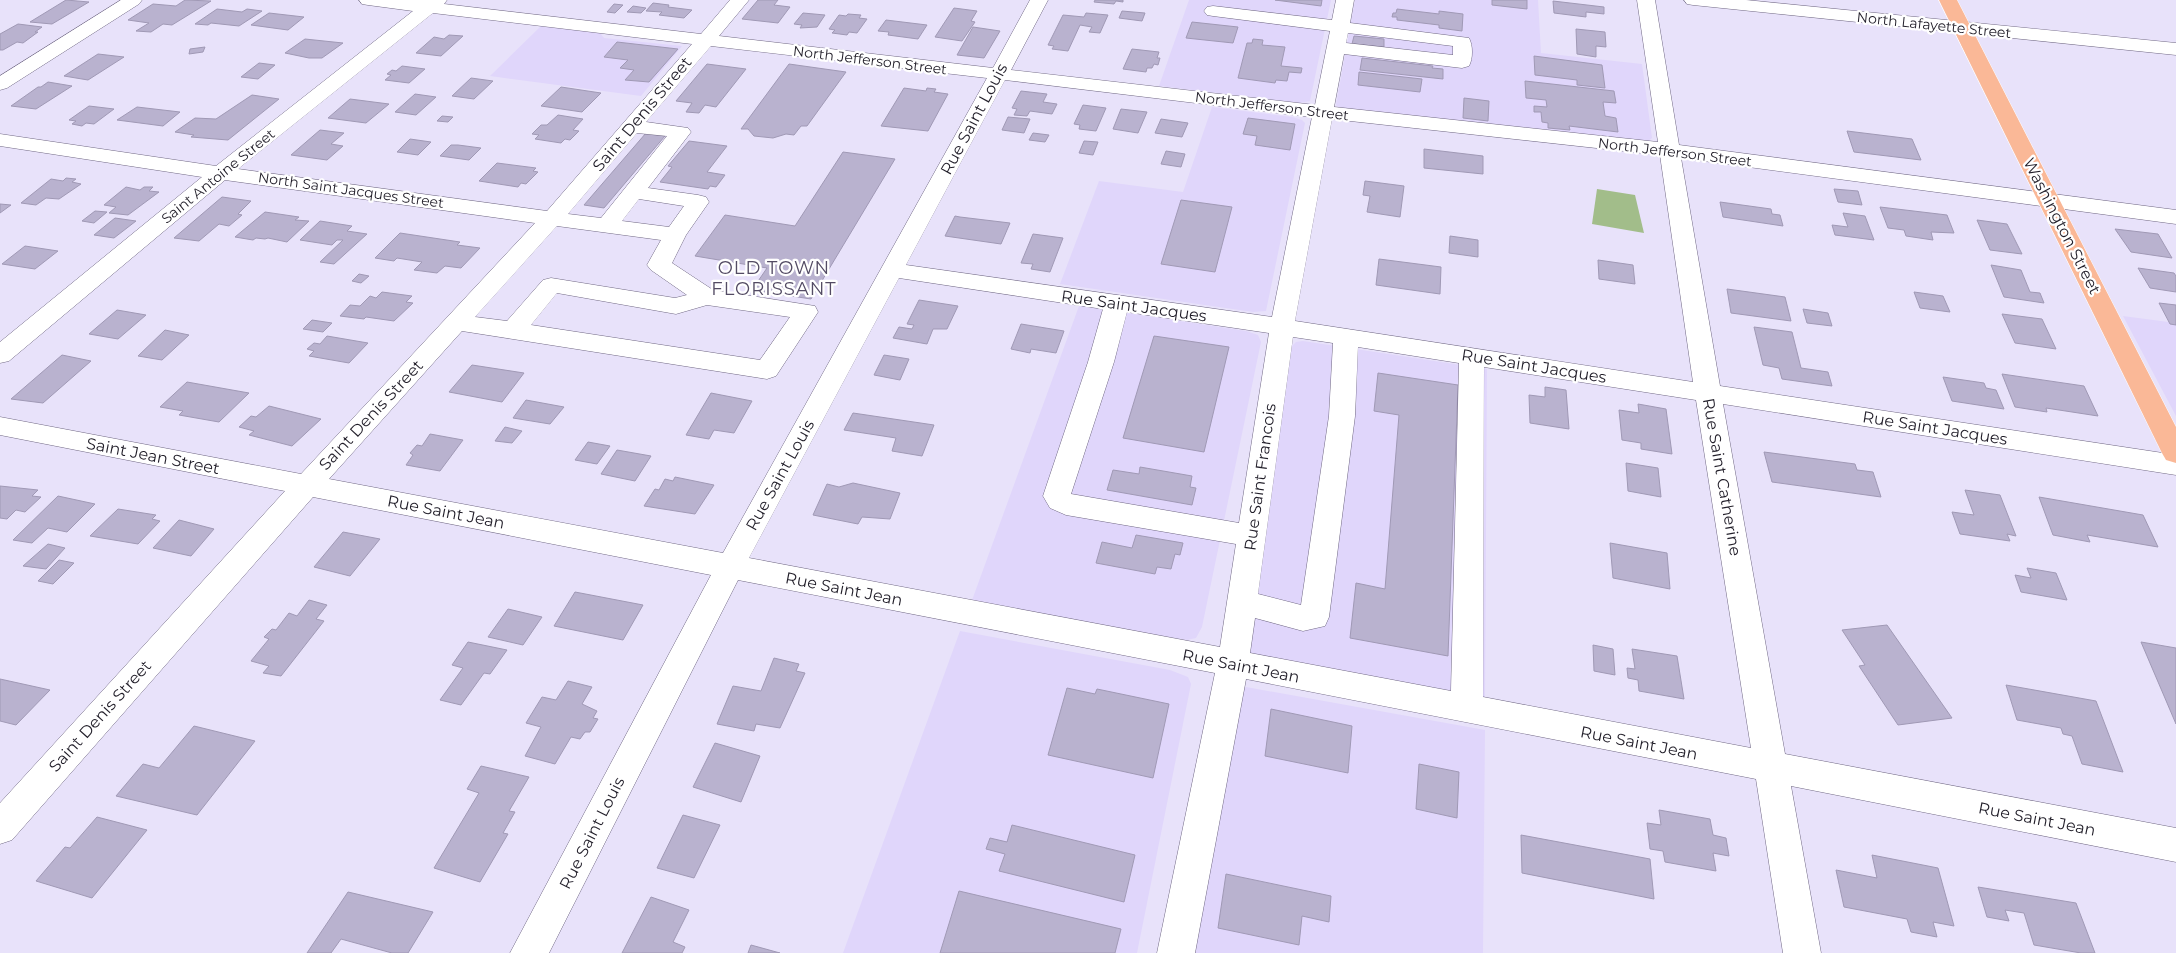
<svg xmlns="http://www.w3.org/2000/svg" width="2176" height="953" viewBox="0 0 2176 953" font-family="Montserrat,sans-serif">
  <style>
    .built { fill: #e0d6fb }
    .green { fill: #a2bd8a }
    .building { fill: #b9b2cf; stroke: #a099b5 }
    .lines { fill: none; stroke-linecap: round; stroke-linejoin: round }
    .minor-casing { stroke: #716984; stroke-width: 1 }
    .major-casing { stroke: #fff; stroke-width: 1 }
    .minor { fill: #fff; fill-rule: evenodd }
    .major { fill: #fab897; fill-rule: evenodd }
    .labels { text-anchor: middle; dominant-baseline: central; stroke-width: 4.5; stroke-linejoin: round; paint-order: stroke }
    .far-street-label { font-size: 14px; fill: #201d28; stroke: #fff }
    .street-label { font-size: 16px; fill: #201d28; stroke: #fff }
    .neighbourhood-label { font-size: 18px; letter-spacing: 1px; fill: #534b64; stroke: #fff }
  </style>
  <rect width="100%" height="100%" fill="#e8e2fa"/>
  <!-- built -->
  <path class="built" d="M1189,0H1331L1310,101L1300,103L1159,86Z
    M1355,0H1538L1541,53L1642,64L1652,138L1647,142L1340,109L1336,105Z
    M541,26L600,33L604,38L682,46L641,96L490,76Z
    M1212,107L1292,117L1302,120L1305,123L1266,311L1253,312L1060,284L1099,181L1183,192Z
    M1079,306L1246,331L1258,335L1261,342L1202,627L1196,638L1187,640L971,603Z
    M2123,316L2176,323V416Z
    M1303,341L1487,369L1485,700L1252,655L1245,648L1292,346L1296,342Z
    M960,631L1170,670L1188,677L1191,684L1137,953H843Z
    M1246,687L1485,730L1483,953H1191L1238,689Z"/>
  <!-- green -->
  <path class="green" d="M1597,189L1635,195L1644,233L1592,224Z"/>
  <!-- building -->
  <path class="building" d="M66,0L89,2L52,24L30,22Z
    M185,0L211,1L172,25L163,24L151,32L136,31L149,23L128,20L153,4L176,6Z
    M758,0H778L774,5L790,7L778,23L742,19Z
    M1095,0H1123V2L1116,1L1114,4L1094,2Z
    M1275,0H1322L1321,6Z
    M1492,0H1527V9L1492,5Z
    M1553,1L1604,7V14L1586,12V17L1554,13Z
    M653,3L669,5L668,7L692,10L684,18L659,15L662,12L646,11Z
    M614,4L623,5L615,13L607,12Z
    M633,6L646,8L641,13L627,12Z
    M954,8L977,11L971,21L975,22L962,41L935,37Z
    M217,9L242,12L247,9L262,11L239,26L211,23L208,25L195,24Z
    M1397,9L1439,14V11L1463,14L1462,31L1439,28V25L1397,20V17H1392L1393,13H1396Z
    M1122,11L1145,13L1142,21L1119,18Z
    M269,13L304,17L288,30L251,25Z
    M803,13L825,15L817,27L800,28L802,25L794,24Z
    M1086,13L1108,15L1100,33L1089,32L1092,27L1080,25L1068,51L1052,49L1054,46L1048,45L1063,15L1084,17Z
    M848,14L861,15L859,18L867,19L857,33L849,32L847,35L832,33L835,30L829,29L839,15L846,16Z
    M886,20L927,25L918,39L888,35L889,32L878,31Z
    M1192,22L1238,27L1233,43L1186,38Z
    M18,24L42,27L35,32H38L23,43L17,42L3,50H0V34Z
    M973,27L1000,31L984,58L957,55Z
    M1576,29L1605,32L1606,47L1596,46V57L1577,54Z
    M449,35L463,36L441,56L416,53L434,37L444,39Z
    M1354,36L1384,39V47L1352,44Z
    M305,39L343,43L322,58H309L285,53Z
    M1253,39L1263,40L1262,45L1285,47L1281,66L1302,68L1301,73L1289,72L1287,81L1276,80L1275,83L1238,78L1247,43H1252Z
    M617,42L678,49L649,82L625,80L634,70L620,68L628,60L604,57Z
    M205,47L203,52L189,54L190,49Z
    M1132,49L1159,52L1157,58H1160L1158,65L1154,64L1152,68H1147L1146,72L1123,69Z
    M98,54L124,57L88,80L64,76Z
    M1534,56L1602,65L1605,88L1577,85V80L1535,75Z
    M1362,58L1433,66L1432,68L1443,69V79L1360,70Z
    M259,63L275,65L258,79L241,77Z
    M707,64L746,69L716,107L705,105L699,113L686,112L692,103L676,101Z
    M789,64L846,72L807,126H801L794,135L786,134L773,138L754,136L748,129H741Z
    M402,66L425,69L409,83L385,80L391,75L387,74L392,70L396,71Z
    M1359,72L1422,79L1420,92L1358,85Z
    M471,78L493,81L474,99L452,96Z
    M1525,81L1614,91L1616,103L1603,102L1605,116L1616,118L1618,132L1569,126L1570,130L1548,128V123L1542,122L1541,112H1534V106L1547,107L1546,100L1526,98Z
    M48,82L72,86L36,109L11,106L38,87H41Z
    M561,87L601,93L582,112L541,106Z
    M904,88L926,91L927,88L936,89L934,92L948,94L928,131L881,126Z
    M1021,91L1047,94L1043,102L1057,104L1052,114L1030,111L1027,116L1014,115L1017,109L1012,108Z
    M415,94L436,97L416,115L395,112Z
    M252,95L279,99L228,140L191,137L194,135L175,132L195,118L216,119Z
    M1464,98L1489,101L1488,121L1463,118Z
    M350,99L389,104L366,123L328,118Z
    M1083,105L1106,108L1096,131L1079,129L1080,125L1074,124Z
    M89,106L114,109L94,124L86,123L82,126L72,124L76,121L69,120Z
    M137,107L180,112L163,126L117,120Z
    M1121,109L1147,112L1138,133L1113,129Z
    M558,115L583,119L573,130L579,131L570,140L565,139L561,143L535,139L539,135L532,134L541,125H547Z
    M442,116L453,117L448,122L437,121Z
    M1008,117L1030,119L1024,133L1002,130Z
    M1248,118L1295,124L1290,150L1255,145L1257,136L1243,134Z
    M1161,119L1188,123L1182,137L1155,133Z
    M320,130L344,133L331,144L343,146L327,160L291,155Z
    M1847,131L1912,139L1921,160L1854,152Z
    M646,133L665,136L604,208L584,205Z
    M1033,133L1049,135L1045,142L1029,140Z
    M410,139L431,142L418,155L397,152Z
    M689,141L727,146L707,172L725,175L716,187L710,186L708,189L660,182L672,167L668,166Z
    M1084,141L1098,142L1093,155L1079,153Z
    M451,145H458L481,148L469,160L440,156Z
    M1424,149L1483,156V174L1424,168Z
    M1166,151L1185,154L1181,167L1161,164Z
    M843,152L895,159L811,299L752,290L767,268L695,256L725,215L795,226Z
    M497,163L536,168L533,171L538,172L526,184L521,183L518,187L479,181Z
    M66,178L76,179L72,182L81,184L59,199L46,198L36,205L21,203L51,179L63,181Z
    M1365,181L1404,186L1400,217L1367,212L1370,196L1363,195Z
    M126,187L140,190L144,187H153L149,191L159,192L128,215L109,213L116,207L104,205Z
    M1834,189L1858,191L1862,205L1838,202Z
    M222,197L251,201L238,214L242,215L229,226L219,224L199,241L174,238Z
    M1181,200L1232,207L1215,272L1161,264Z
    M1720,202L1771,209L1772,214L1780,215L1783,226L1723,217Z
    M0,204L11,205L0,213Z
    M1880,207L1947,215L1954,233L1931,232L1933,240L1906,236L1904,230L1888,228Z
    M95,211L107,212L94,223L82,221Z
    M265,212L299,217L295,220L309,221L287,242L268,238L265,239L256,238L253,240L235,237Z
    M1843,213L1865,216L1874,240L1835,235L1832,225L1848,227Z
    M955,216L960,217L1010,223L1001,244L945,236Z
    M115,218L136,221L114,238L94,235Z
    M1977,220L2007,224L2022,254L1990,250Z
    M320,221L352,226L347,231L367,234L334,264L320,262L343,240H337L332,245L300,240Z
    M2115,229L2158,234L2172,258L2131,252Z
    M400,233L460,242L457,245L480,248L461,268L445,266L437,273L414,270L422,262L397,258L394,261L375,258Z
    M1033,234L1063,238L1050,272L1031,269L1033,264L1021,263Z
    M1450,236L1478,240V257L1449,253Z
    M25,246L58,251L35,269L2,264Z
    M1379,259L1441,267L1440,294L1376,285Z
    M1598,260L1633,265L1635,284L1599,279Z
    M1991,265L2021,270L2030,292L2040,293L2044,303L2004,297Z
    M2138,268L2174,273L2176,276V292L2150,288Z
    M359,274L369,276L361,283L352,281Z
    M1727,289L1785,297L1791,321L1731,313Z
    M382,292L412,296L406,302L413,303L394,321L366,317L364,319L340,316L350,305L360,306L370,296L376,298Z
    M1914,292L1943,296L1950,312L1920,308Z
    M919,300L958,306L947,329H933L927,344L893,338L899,327L912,329L914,325L907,324Z
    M2159,303L2176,305V325L2170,324Z
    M1803,309L1828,313L1832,326L1807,323Z
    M117,310L146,315L118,339L89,334Z
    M2002,314L2042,319L2056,349L2015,343Z
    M312,320L332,323L323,332L303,329Z
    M1021,324L1064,331L1056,353L1031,349L1030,353L1011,349Z
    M1754,327L1792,332L1801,368L1828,372L1832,386L1782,379L1779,368L1763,365Z
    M165,330L189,335L162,360L138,356Z
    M327,336L368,343L349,363L309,356L314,351L307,349L314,343L320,344Z
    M1154,336L1229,347L1204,452L1123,438Z
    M62,355L91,361L43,403L11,399Z
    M884,355L909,359L900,380L874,375Z
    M472,365L524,373L502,402L449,392Z
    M1378,373L1458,385L1448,656L1350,638L1356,583L1385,589L1399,415L1374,411Z
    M2002,374L2084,386L2098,416L2046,408L2047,412L2015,407Z
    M1943,377L1984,383L1986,388L1996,390L2004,409L1952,401Z
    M187,382L249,393L219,422L179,415L183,411L160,407Z
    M1545,387L1566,390L1569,429L1530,423L1529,395L1545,397Z
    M711,393L752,401L734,433L714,430L709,439L686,435Z
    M526,400L564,407L550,424L513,418Z
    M1638,404L1666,409L1672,454L1641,449V443L1622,440L1619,410L1639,413Z
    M269,406L321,419L292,446L249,435L254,431L239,427L251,416L256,417Z
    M853,413L934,425L922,456L892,451L896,438L844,430Z
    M505,427L522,431L512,443L495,441Z
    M430,434L463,440L440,471L406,465L413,455L410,453L417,445L422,446Z
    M588,442L610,446L597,464L575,460Z
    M617,450L651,456L635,481L601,474Z
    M1764,452L1855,464L1857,470L1873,472L1881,497L1772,482Z
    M1626,463L1658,468L1661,497L1628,491Z
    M1140,467L1192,476L1190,487L1196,488L1192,505L1107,490L1113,470L1139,474Z
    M675,477L714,485L695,514L644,506L655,489L659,490L665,479L673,481Z
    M853,483L900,493L890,519L862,517L858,524L813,515L827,484L839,487Z
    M0,486L38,490L32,496L41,497L25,512L16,510L7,519L0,518Z
    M1965,490L2000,495L2016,536L2007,534L2010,541L1960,534L1952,512L1974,515Z
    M58,496L95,504L67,532L48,528L32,543L13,540Z
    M2039,497L2143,515L2158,547L2087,535L2090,542L2053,535Z
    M118,509L156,515L152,519L160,521L138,544L90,536Z
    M179,520L214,529L191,556L153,548Z
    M343,532L380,539L350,576L314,567Z
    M1136,535L1183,543L1180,555L1175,554L1171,569L1157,567L1155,574L1096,563L1102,542L1132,548Z
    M1610,543L1667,553L1670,589L1613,578Z
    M48,544L65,548L46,569L23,566Z
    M59,560L74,563L53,584L38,581Z
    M2027,568L2056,573L2067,600L2021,592L2015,575L2031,578Z
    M575,592L643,605L623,640L554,626Z
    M309,600L327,605L316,619L324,621L281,676L263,673L269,666L251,661L269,639L264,637L272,629L276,630L289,613L297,616Z
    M508,609L542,617L523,645L488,637Z
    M1887,625L1952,718L1898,725L1859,666L1865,665L1842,630Z
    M468,642L507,650L490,674L484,673L461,705L440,700L463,668L452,665Z
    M2141,642L2176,648V724Z
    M1593,645L1613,649L1615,675L1594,671Z
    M1632,649L1677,656L1684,699L1639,691L1638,680L1628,678L1627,668L1635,669Z
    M774,658L799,664L796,671L805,673L780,728L756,724L754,731L717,724L733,686L761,691Z
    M0,679L50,690L16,725L0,721Z
    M568,681L592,687L582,704L597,711L593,718L598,719L590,732H585L580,739L571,737L555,764L525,756L541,727L526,723L542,697L556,700Z
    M2006,685L2096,701L2123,772L2082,764L2072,736L2063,734L2061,728L2017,720Z
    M1067,688L1095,694L1097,689L1169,704L1153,778L1048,755Z
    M1271,709L1352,726L1348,773L1265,756Z
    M194,726L255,741L197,815L116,796L143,764L159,768Z
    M715,743L760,756L741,802L693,787Z
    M1419,764L1459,772L1457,818L1416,809Z
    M481,766L529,777L509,811L515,812L503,833L508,834L480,882L434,868L479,793L467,789Z
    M1659,810L1710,819L1713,835L1726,838L1729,856L1713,853L1716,871L1665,862L1663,851L1650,849L1647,823L1661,825Z
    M683,815L720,825L694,878L657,868Z
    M97,817L147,830L92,898L36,881L65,847L70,848Z
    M1012,825L1135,855L1124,902L999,871L1005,854L986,849L990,838L1007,842Z
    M1521,835L1650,859L1654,899L1522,873Z
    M1872,855L1938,868L1954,926L1933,922L1937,937L1911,932L1907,919L1844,907L1836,870L1877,878Z
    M1226,874L1331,896L1329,922L1302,916L1299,945L1218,928Z
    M1978,887L2076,903L2095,953H2081L2034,945L2024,913L2005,910L2009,921L1987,917Z
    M959,891L1121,929L1115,953H940Z
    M348,892L433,912L408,953H392L341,939L331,953H307Z
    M651,897L689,910L673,942L685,947L682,953H622Z
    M751,945L780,953H748Z"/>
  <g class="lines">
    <!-- minor casing -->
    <g class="minor-casing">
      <path id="minor" d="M121,0H142L139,4L7,88L0,90V76Z
        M359,0H447L444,4L701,34L730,0H749L719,36L993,68L1030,0H1048L1011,70L1315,105L1330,31L1213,16L1207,15L1204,11L1207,7L1213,6L1332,20L1336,0H1354L1350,23L1469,38C1473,45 1473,59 1469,66L1462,68L1344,54L1334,107L1658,142L1637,0H1655L1679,145L2176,210V224L1681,158L1720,386L2176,455V475L1723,404L1785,754L2176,828V862L1791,786L1821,953H1783L1756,779L1246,679L1195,953H1157L1215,673L738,580L549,953H510L711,575L313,497L12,840L0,844V803L285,491L0,435V417L301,474L535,223L225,180L9,361L0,363V342L202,177L0,146V134L216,166L413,11L368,5L362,4ZM433,13L692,44L547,211L238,169ZM1348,33L1453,46V55L1346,43ZM711,46L987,78L723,553L329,479L462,331L767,379L776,376L818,312L815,306L713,290L672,263L686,235L709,202L706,197L698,195L648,188L691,132L688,128L646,122ZM1005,80L1312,117L1272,317L906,265ZM1332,119L1660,155L1693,382L1295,321ZM637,133L667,136L601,218L568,214ZM639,199L684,206L669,227L622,221ZM557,226L661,240L647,265L651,270L687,295L675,298L551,278L543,280L507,321L475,317ZM899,278L1103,309L1088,362L1043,496L1050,508L1066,515L1236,544L1220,647L749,558ZM557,293L676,314L707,305L790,317L760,360L531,325ZM1127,312L1269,333L1239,523L1071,494L1114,362ZM1293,337L1333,343L1329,416L1301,605L1258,594ZM1358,347L1459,363L1451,691L1250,653L1255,618L1303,631L1325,626L1329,617L1355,416ZM1484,367L1696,400L1751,748L1483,697Z
        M1684,0H1746L2176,43V55L1693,5L1687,4Z"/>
    </g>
    <!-- major casing -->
    <g class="major-casing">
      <path id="major" d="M1939,0H1957L2176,427V463L2166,460L2162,453Z"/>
    </g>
    <!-- minor -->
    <use href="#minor" class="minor"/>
    <!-- major -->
    <use href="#major" class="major"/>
  </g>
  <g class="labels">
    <!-- far-street labels -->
    <g class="far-street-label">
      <text transform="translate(1934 25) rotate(6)">North Lafayette Street</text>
      <text transform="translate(870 60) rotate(7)">North Jefferson Street</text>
      <text transform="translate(1272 106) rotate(7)">North Jefferson Street</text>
      <text transform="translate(1675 152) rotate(7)">North Jefferson Street</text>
      <text transform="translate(218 176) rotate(-39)">Saint Antoine Street</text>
      <text transform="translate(351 190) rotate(8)">North Saint Jacques Street</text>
    </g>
    <!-- street labels -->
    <g class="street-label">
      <text transform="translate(642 114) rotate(-50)">Saint Denis Street</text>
      <text transform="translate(974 119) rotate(-62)">Rue Saint Louis</text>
      <text transform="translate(2062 226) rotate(63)">Washington Street</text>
      <text transform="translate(1134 306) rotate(8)">Rue Saint Jacques</text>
      <text transform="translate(1534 366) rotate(9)">Rue Saint Jacques</text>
      <text transform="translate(371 415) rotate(-47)">Saint Denis Street</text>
      <text transform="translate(1935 428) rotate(9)">Rue Saint Jacques</text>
      <text transform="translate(153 456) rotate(11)">Saint Jean Street</text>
      <text transform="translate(780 475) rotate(-61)">Rue Saint Louis</text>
      <text transform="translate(1260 477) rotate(-82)">Rue Saint Francois</text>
      <text transform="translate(1722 477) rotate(80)">Rue Saint Catherine</text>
      <text transform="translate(446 512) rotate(11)">Rue Saint Jean</text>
      <text transform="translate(844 589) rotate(11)">Rue Saint Jean</text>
      <text transform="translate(1241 666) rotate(11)">Rue Saint Jean</text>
      <text transform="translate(100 716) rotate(-48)">Saint Denis Street</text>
      <text transform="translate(1639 743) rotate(11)">Rue Saint Jean</text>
      <text transform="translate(2037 819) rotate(11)">Rue Saint Jean</text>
      <text transform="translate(592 833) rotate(-63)">Rue Saint Louis</text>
    </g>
    <!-- neighbourhood labels -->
    <g class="neighbourhood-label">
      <text x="774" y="268">OLD TOWN<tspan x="774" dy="21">FLORISSANT</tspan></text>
    </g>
  </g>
</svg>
